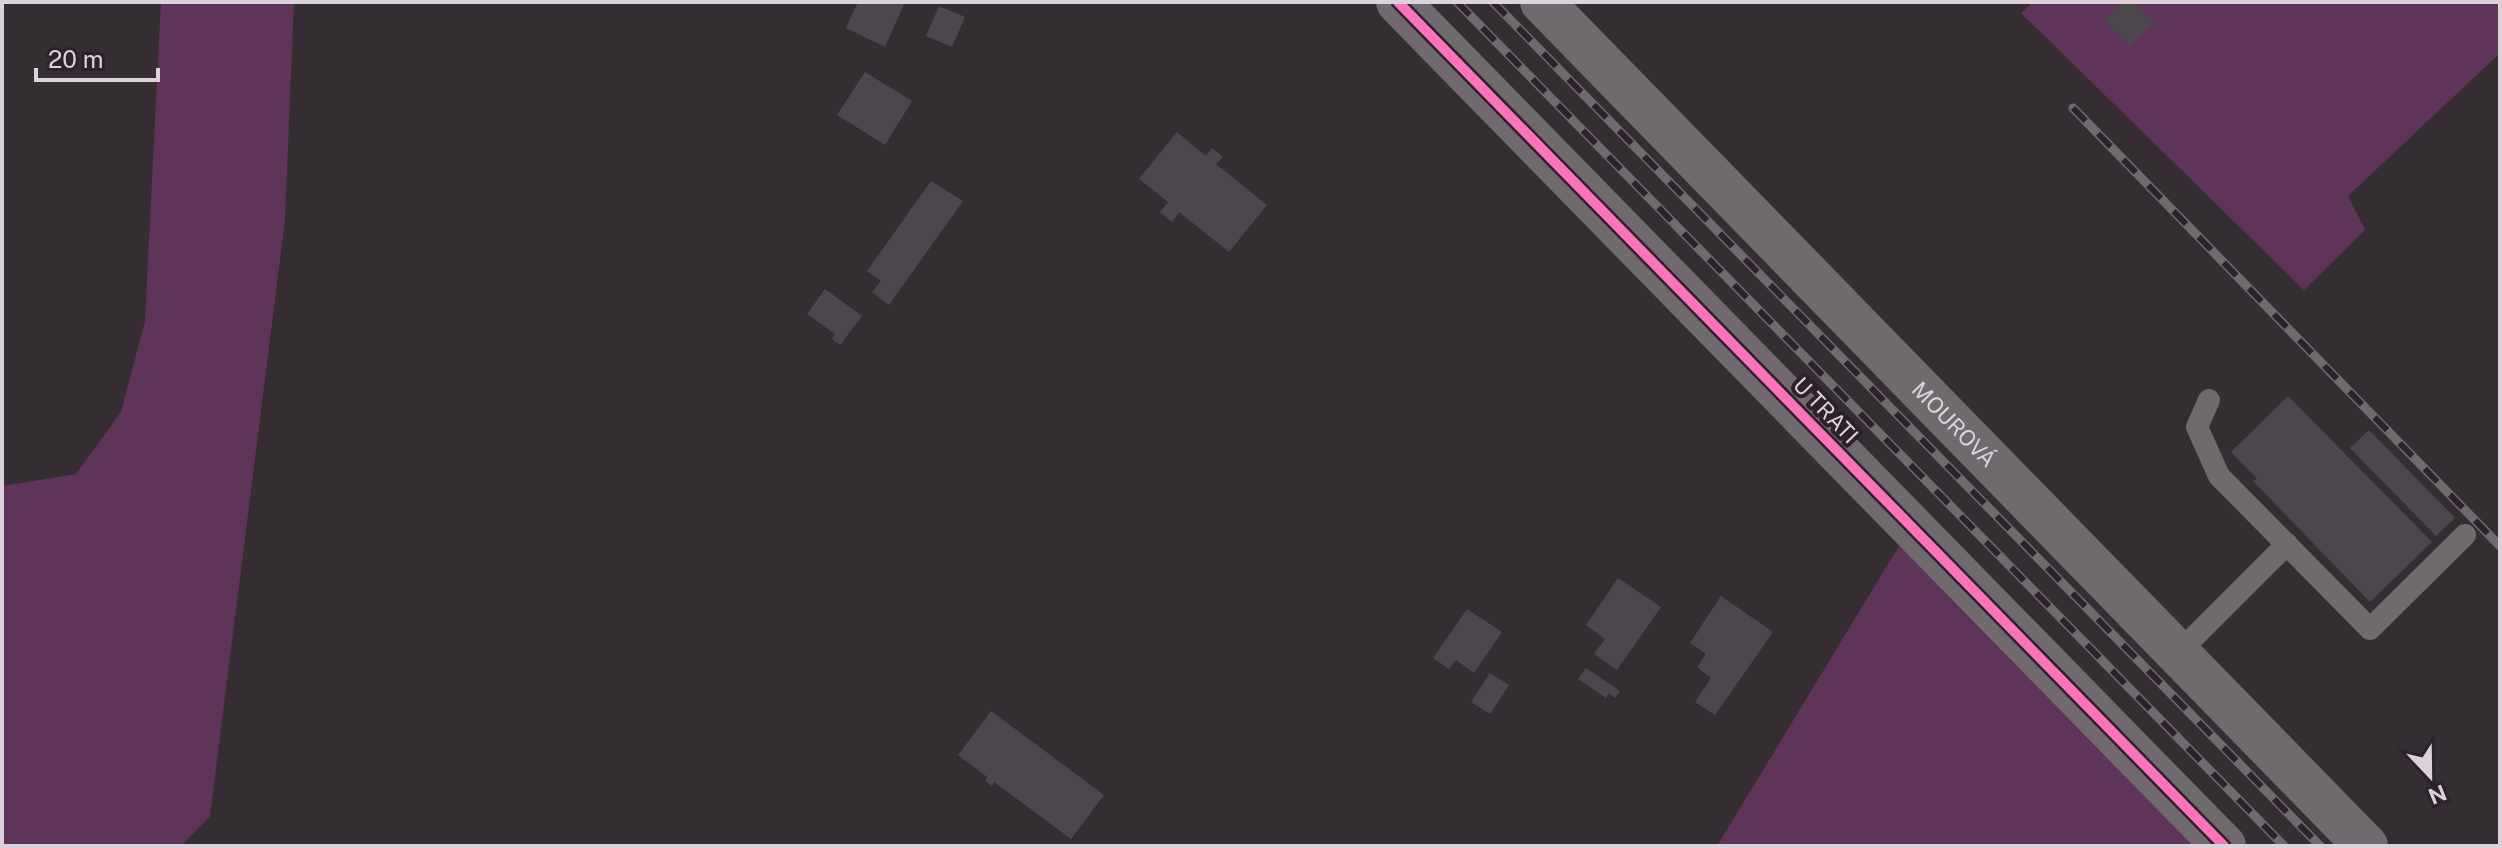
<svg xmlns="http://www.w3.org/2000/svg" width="2502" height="848" viewBox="0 0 2502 848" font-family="'Public Sans',sans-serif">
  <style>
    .green { fill: #603458 }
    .building { fill: #4c474c }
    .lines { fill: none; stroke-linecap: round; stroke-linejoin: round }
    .service { stroke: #706a6e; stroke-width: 22 }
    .minor { stroke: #706a6e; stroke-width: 44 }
    .rail-casing { stroke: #6f6a6d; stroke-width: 9 }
    .rail { stroke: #2d212b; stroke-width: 6; stroke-dasharray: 18; stroke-linecap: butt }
    .cycleway-casing { stroke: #2d212b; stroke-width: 15 }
    .cycleway { stroke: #fb73b8; stroke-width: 10 }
    .labels { text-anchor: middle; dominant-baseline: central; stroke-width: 8; stroke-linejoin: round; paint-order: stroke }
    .street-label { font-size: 22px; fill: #dcd3da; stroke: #2d212b }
  </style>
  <rect width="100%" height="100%" fill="#342e33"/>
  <!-- green -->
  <path class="green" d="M161,2H294L285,220L210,816L181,846H2V486L76,474L121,412L145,321Z
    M2033,2H2500V53L2348,196L2365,230L2304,290L2021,13Z
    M1902,541L2195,846H1717Z"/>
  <!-- building -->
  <path class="building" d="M858,2H905L885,47L846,28Z
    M2122,2H2134L2154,22L2130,46L2104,20Z
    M939,6L965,17L952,47L926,36Z
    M865,72L912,101L885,145L837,115Z
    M1177,132L1206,156L1212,148L1223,157L1216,164L1267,205L1229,252L1179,212L1172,222L1160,212L1168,202L1139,179Z
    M931,181L963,201L889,305L872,292L881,281L867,271Z
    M825,289L862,316L840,345L832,339L835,334L807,314Z
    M2288,396L2432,542L2370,602L2253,481L2257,479L2231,452Z
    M2369,430L2455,518L2436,536L2350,448Z
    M1618,578L1661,607L1617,670L1594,654L1605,639L1586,625Z
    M1721,596L1773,632L1715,715L1695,702L1711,678L1697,667L1706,654L1690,643Z
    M1467,609L1502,632L1474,673L1456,660L1449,669L1433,658Z
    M1586,668L1620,691L1615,698L1609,693L1606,698L1578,679Z
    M1490,673L1509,685L1490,714L1471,702Z
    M991,711L1104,795L1071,839L994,782L992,786L985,781L987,777L958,755Z"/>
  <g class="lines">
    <!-- service -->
    <path class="service" d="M2209,400L2197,427L2219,476L2370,629L2465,535
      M2178,653L2287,544"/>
    <!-- minor -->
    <g class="minor">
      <path d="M1398,2L2224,846"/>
      <path id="s1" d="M1542,2L2366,846"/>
    </g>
    <!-- rail casing -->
    <g class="rail-casing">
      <path id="rail" d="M1457,2L2284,846
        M1493,2L2320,846
        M2073,108L2500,546"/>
    </g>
    <!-- rail -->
    <use href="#rail" class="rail"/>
    <!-- cycleway casing -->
    <g class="cycleway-casing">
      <path id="cycleway" d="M1398,2L2224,846"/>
    </g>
    <!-- cycleway -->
    <use href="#cycleway" class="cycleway"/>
  </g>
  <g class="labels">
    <!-- street labels -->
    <g class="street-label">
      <text transform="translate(1826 410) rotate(46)">U TRATI</text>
      <text stroke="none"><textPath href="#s1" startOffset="590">MOUROVÁ</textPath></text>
    </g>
  </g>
  <!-- border -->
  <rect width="2502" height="848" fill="none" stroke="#dcd3da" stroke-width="8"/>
  <!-- north arrow -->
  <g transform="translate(2430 776) rotate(158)" stroke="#2d212b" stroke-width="6" paint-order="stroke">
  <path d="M0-6L14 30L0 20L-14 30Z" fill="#dcd3da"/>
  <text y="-12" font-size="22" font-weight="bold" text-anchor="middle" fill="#dcd3da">N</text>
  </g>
  <!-- scale -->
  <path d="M36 68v12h122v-12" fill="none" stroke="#dcd3da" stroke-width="4"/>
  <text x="48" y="68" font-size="24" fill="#dcd3da" stroke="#2d212b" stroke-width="6" paint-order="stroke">20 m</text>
</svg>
